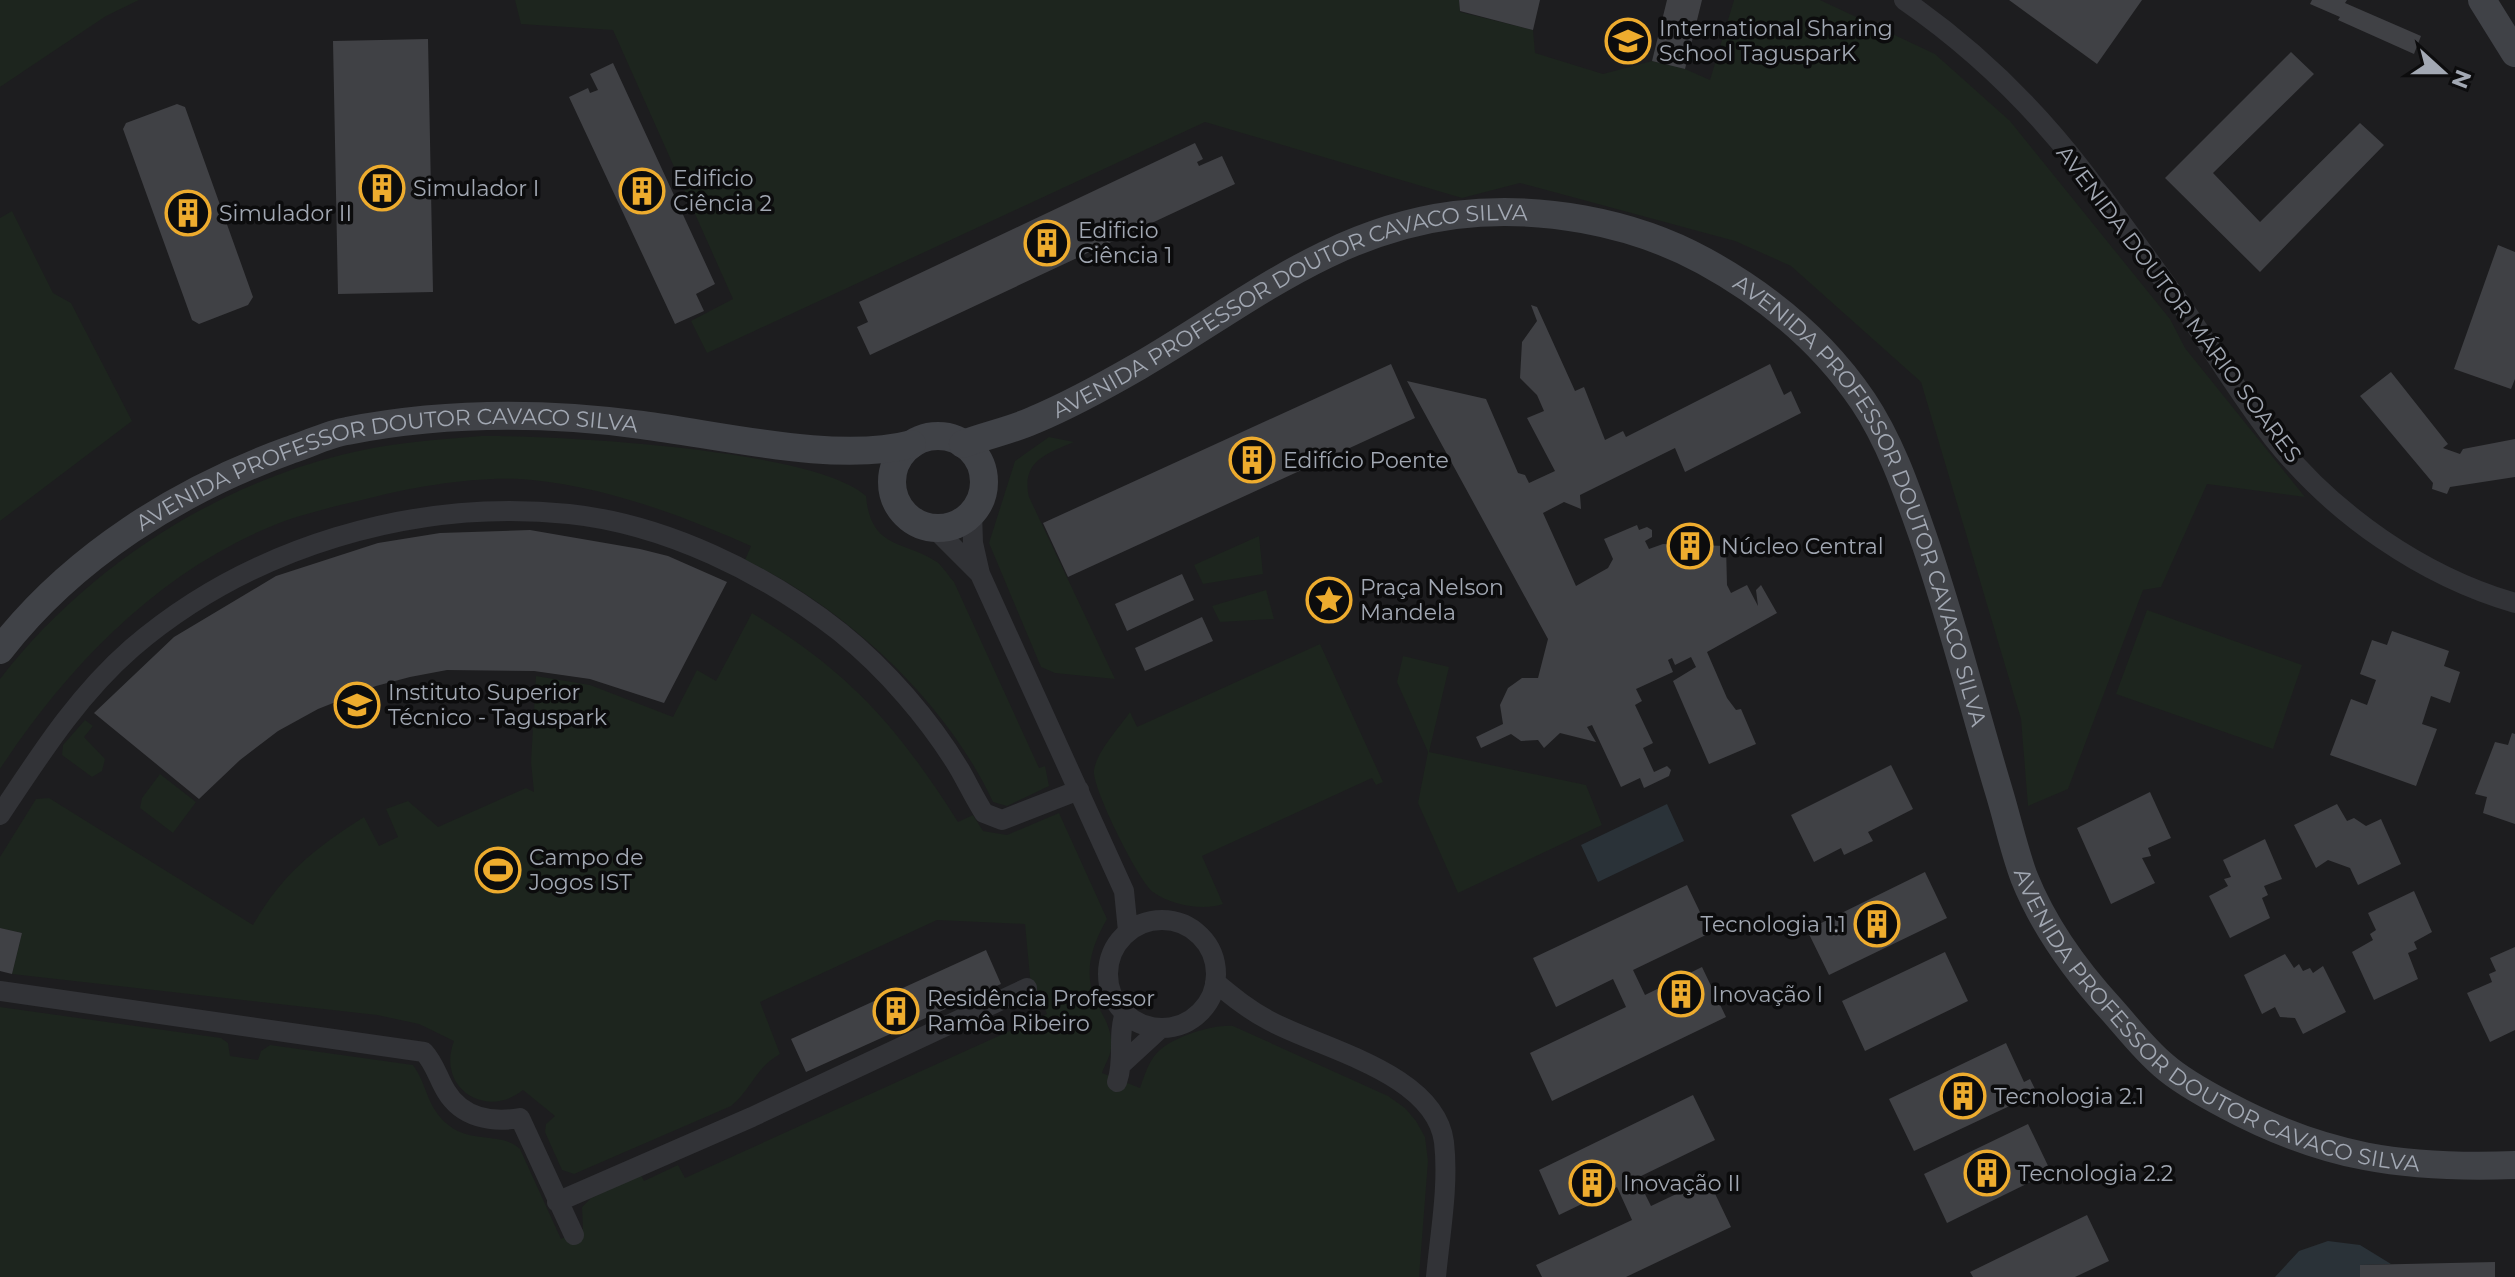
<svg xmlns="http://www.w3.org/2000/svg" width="2515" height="1277" viewBox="0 0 2515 1277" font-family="Montserrat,sans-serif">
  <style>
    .built { fill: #1d1d1f }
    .green { fill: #1d251e }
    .water { fill: #2a3238 }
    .building { fill: #404145 }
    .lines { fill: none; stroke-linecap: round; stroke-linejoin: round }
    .street { stroke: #323337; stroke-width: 20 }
    .secondary { stroke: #404247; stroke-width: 28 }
    .labels { text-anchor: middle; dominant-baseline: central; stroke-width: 7; stroke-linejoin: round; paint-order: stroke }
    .poi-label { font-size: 22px; fill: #a2a8b3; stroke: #0c0c0d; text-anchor: start }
    .street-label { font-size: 22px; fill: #a2a8b3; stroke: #0c0c0d }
  </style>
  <rect width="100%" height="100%" fill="#111112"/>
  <!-- built -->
  <path class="built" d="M12,0H2515V1277H0V8Z"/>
  <!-- green -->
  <path class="green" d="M0,0H139L106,16L0,87Z
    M515,0H1459L1460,12L1533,30L1535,53L1603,74L1652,61L1685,69L1710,80L1734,0H1820L1935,54L2010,121L2170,319L2185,348L2305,497L2207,484L2161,587L2143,590L2068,789L2028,806L2021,719L1921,382L1791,266L1735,241L1520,183L1462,198L1205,122L707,353L691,321L733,299L613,30L521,24Z
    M12,211L53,293L71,303L132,421L0,521V218Z
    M481,436C555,435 816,449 866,496C871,550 904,540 937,562C943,567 948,575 954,582L1039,768L1045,766L1049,786L1007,806L993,802C946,701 845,607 745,560L751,546C681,515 609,488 532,480C483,475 417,486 370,498C341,505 310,512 282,522C162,568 69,664 0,769V679C83,571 209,488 341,455C387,443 434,440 481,436Z
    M1049,437L1074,442C1045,454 1021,462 1029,497L1115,679L1055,673L1041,667L989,543L1015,461Z
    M1259,536L1263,574L1203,584L1194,565Z
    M1266,590L1274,619L1220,622L1212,606Z
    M2147,610L2302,665L2273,749L2116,694Z
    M752,613C851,673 897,726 958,822L973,815L983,831L1007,835L1059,813L1107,919C1090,949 1082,976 1099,1008C1106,1020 1113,1034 1111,1049C1110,1057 1104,1066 1102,1073L1140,1088C1145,1074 1149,1059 1161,1049C1177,1036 1214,1024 1233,1026L1388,1096L1405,1108L1416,1121L1425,1137L1428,1161L1419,1277H0V1007L221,1038L228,1043L230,1056L258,1060L261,1051L270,1045L413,1065C429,1087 426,1111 454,1129C475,1142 504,1133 520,1149L561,1239L583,1229L582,1207L591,1198L641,1175L644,1181L678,1165L685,1178L1047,1014L1030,977L1025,924L937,920L760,1002L780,1054C754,1069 752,1089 731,1106L574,1174L562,1170L545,1132L546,1124L555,1116L523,1090C486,1120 436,1088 454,1041L419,1024L377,1015L12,974L22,933L0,928V857L36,799L49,798L253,925C282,874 315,848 364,817L379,846L398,837L386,809L408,801L438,827L526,788L534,792L531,762L536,676L590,685L673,717L697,670L716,681Z
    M1320,644L1383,782L1376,785L1372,778L1202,856L1223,904C1204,911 1170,905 1153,892C1139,882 1091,786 1094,770C1097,751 1119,728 1130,712L1137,727Z
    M1403,656L1449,667L1429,752L1586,785L1602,825L1458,893L1418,803L1428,752L1397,682Z
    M85,720L93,726L84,737L105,759L102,771L92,777L62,755L63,745Z
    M160,774L196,802L173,833L140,808L142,798Z"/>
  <!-- water -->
  <path class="water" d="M1667,804L1684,841L1598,882L1581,845Z
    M2328,1241L2360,1245L2391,1264L2360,1265V1277H2275L2299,1251Z"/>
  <!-- building -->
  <path class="building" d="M1459,0H1540L1533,30L1460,11Z
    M1667,0H1702L1685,69L1652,61Z
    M2009,0H2142L2097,64Z
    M2312,0H2347L2345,3L2421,36L2414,54L2338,20L2340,17L2310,4Z
    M428,39L433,292L338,294L333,41Z
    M2291,52L2314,74L2213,173L2260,222L2360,123L2384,145L2260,272L2165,178Z
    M613,63L715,284L696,294L704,311L675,324L569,97L588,88L590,93L598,90L590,74Z
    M177,104L185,107L253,297L248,305L199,324L192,320L123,129L126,123Z
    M1195,143L1203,159L1197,162L1199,166L1222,156L1235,184L870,355L857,327L868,322L859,302Z
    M2498,245L2515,252V379L2511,389L2454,369Z
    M1531,305L1537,307L1575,391L1584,387L1605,440L1623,431L1626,437L1770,364L1784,395L1791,391L1801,413L1685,472L1675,448L1580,495L1581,509L1564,502L1543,513L1576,586L1608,568L1613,559L1604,539L1637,525L1639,530L1647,527L1652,530V537L1645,541L1649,549L1663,544L1726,546L1727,585L1731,593L1747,585L1758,606L1756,590L1761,585L1777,613L1707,652L1727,698L1736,710L1741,709L1756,744L1709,764L1673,681L1696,667L1691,657L1675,665L1672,658L1668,660L1673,672L1636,689L1642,701L1635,705L1653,743L1643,748L1654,772L1667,766L1671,770L1669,776L1644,788L1640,778L1621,787L1592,725L1587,727L1596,742L1560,733L1544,748L1538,740L1521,741L1511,734L1481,748L1476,737L1503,724L1500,705L1508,688L1522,678H1538L1548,639L1407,381L1486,399L1518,473L1525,475L1529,483L1555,471L1527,418L1544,411L1537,395L1520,378L1522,342L1537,321Z
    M1391,364L1415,418L1068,577L1043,523Z
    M2391,372L2448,444L2443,448L2460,454L2463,449L2515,439V477L2450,487L2447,494L2432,489L2433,483L2360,396Z
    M530,530L640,549L668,556L727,582L664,703L590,679L534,671L447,670L410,677L376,686L318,709L278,731L240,760L199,799L94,713L174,637L276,576L378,543L440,533Z
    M1182,574L1194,600L1127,631L1115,604Z
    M1202,617L1213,641L1145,671L1135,648Z
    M2392,631L2449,651L2444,666L2460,672L2450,703L2431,696L2422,724L2437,729L2416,786L2330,755L2351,699L2367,705L2376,680L2360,674L2372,640L2387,645Z
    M2512,733L2515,734V824L2483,813L2487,797L2475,794L2495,742L2508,745Z
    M1891,765L1913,809L1868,832L1873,841L1844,855L1841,848L1814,862L1791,815Z
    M2150,792L2171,838L2148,848L2151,856L2142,858L2155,883L2111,904L2077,828Z
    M2337,804L2347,821L2354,818L2366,826L2381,819L2401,864L2358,885L2350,868L2328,860L2316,868L2294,825Z
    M2265,839L2282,879L2264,886L2268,895L2262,898L2270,918L2230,938L2209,896L2228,886L2224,879L2231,877L2223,860Z
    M1925,872L1947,918L1829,975L1807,930Z
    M1687,885L1710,933L1633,970L1645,995L1702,967L1726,1017L1552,1101L1530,1053L1626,1007L1613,979L1556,1007L1533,958Z
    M2414,891L2432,932L2414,942L2417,949L2408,953L2418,979L2374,1000L2352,952L2373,940L2370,934L2376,930L2368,913Z
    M0,928L22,933L12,974L0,971Z
    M2515,947V1030L2490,1042L2467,993L2492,982L2489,974L2496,971L2490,958Z
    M986,950L1001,984L806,1072L791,1039Z
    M1945,952L1968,1001L1865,1051L1842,1001Z
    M2285,954L2294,968L2299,964L2303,971L2310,968L2313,973L2323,966L2346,1012L2303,1034L2295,1018L2280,1017L2275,1007L2262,1014L2244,975Z
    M2006,1043L2024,1082L2030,1079L2037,1093L1914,1151L1889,1099Z
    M1693,1095L1715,1140L1637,1178L1651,1206L1708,1179L1731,1227L1626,1277H1542L1536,1265L1632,1220L1617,1187L1559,1215L1539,1170Z
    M2028,1124L2051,1172L1947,1223L1924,1174Z
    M2087,1215L2109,1261L2075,1277H1973L1970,1272Z
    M2495,1262V1277H2360V1265Z"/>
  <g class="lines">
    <!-- street -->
    <path class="street" d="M1904,0C1972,47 2033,106 2083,171C2119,218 2153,266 2187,313C2216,355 2242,398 2273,438C2333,514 2422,576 2515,603
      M972,512L973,543L980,574L1124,891L1128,931
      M934,528L979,573
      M0,815C40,755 77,696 132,648C250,547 414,498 569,514C665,524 765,573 840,632C886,669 930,720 960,770C968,784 975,799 984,813L1002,820L1079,790
      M1108 974a54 54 0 1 1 108 0a54 54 0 1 1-108 0Z
      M1215,982C1233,997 1249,1010 1270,1021C1322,1049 1435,1073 1444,1142C1449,1186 1440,1233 1436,1277
      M0,991L424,1052C435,1064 438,1078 446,1091C462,1118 492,1123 520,1118L574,1235
      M1123,1063L1161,1028
      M1117,1082C1125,1059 1117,1036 1125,1013
      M557,1202L752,1117L1027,988"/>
    <!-- secondary -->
    <g class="secondary">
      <path d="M2482,0L2515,53"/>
      <circle cx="938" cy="482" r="46"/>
      <path id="s1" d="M963,444C987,435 1012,430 1034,420C1070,405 1106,385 1139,366C1244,305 1330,231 1455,215C1538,205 1631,221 1704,261C1766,295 1823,342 1863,401C1889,440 1905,485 1920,528C1951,615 1973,706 2000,795C2008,822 2014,850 2024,877C2044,927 2076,971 2112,1010C2128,1028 2144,1049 2163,1065C2181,1081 2205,1094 2226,1105C2325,1158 2404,1169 2515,1165"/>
      <path id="s2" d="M0,650C73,556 179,490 290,450C309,444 328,434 347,431C444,412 544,412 642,425C721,435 837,464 912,444"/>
    </g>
  </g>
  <!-- icons -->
  <defs>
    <g id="school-ring" transform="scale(2.3)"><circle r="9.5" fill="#0c0c0d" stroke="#eeac2e" stroke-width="1.5"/><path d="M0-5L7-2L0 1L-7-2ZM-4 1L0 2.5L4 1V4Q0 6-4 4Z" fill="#eeac2e"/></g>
    <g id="building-ring" transform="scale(2.3)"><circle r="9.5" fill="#0c0c0d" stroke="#eeac2e" stroke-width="1.5"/><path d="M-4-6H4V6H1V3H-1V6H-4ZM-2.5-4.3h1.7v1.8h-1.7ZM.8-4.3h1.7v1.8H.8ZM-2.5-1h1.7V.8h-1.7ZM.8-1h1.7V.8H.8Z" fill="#eeac2e"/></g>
    <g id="sight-ring" transform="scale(2.3)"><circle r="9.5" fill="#0c0c0d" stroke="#eeac2e" stroke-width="1.5"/><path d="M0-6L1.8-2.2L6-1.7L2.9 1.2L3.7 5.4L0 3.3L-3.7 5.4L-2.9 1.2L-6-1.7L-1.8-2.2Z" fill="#eeac2e"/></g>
    <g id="university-ring" transform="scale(2.3)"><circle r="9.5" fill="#0c0c0d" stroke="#eeac2e" stroke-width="1.5"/><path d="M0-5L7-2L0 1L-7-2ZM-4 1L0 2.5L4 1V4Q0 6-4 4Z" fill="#eeac2e"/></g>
    <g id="stadium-ring" transform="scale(2.3)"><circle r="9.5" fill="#0c0c0d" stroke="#eeac2e" stroke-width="1.5"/><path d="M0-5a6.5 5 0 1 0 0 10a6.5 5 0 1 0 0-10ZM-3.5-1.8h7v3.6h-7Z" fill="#eeac2e"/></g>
  </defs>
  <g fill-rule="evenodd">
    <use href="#school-ring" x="1628" y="41"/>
    <use href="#building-ring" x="382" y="188"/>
    <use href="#building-ring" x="642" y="191"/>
    <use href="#building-ring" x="188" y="213"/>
    <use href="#building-ring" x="1047" y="243"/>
    <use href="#building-ring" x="1252" y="460"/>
    <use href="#building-ring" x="1690" y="546"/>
    <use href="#sight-ring" x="1329" y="600"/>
    <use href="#university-ring" x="357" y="705"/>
    <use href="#stadium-ring" x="498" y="870"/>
    <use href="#building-ring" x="1877" y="924"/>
    <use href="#building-ring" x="1681" y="994"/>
    <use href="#building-ring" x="896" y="1011"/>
    <use href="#building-ring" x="1963" y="1096"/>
    <use href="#building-ring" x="1987" y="1173"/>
    <use href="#building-ring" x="1592" y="1183"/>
  </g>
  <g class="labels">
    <!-- poi labels -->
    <g class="poi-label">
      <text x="1659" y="28">International Sharing<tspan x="1659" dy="25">School TagusparK</tspan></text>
      <text x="673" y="178">Edificio<tspan x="673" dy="25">Ciência 2</tspan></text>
      <text x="413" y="188">Simulador I</text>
      <text x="219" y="213">Simulador II</text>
      <text x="1078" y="230">Edificio<tspan x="1078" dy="25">Ciência 1</tspan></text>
      <text x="1283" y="460">Edifício Poente</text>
      <text x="1721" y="546">Núcleo Central</text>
      <text x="1360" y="587">Praça Nelson<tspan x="1360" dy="25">Mandela</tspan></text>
      <text x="388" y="692">Instituto Superior<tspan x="388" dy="25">Técnico - Taguspark</tspan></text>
      <text x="529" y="857">Campo de<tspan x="529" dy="25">Jogos IST</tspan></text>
      <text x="1846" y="924" text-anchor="end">Tecnologia 1.1</text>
      <text x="1712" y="994">Inovação I</text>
      <text x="927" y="998">Residência Professor<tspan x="927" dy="25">Ramôa Ribeiro</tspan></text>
      <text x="1994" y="1096">Tecnologia 2.1</text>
      <text x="2018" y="1173">Tecnologia 2.2</text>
      <text x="1623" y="1183">Inovação II</text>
    </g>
    <!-- street labels -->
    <g class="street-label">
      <text transform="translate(2179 304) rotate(53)">AVENIDA DOUTOR MÁRIO SOARES</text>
      <text stroke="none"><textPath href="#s1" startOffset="358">AVENIDA PROFESSOR DOUTOR CAVACO SILVA</textPath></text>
      <text stroke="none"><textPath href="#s2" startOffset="448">AVENIDA PROFESSOR DOUTOR CAVACO SILVA</textPath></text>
      <text stroke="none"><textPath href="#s1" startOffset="1102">AVENIDA PROFESSOR DOUTOR CAVACO SILVA</textPath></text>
      <text stroke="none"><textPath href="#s1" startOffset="1774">AVENIDA PROFESSOR DOUTOR CAVACO SILVA</textPath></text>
    </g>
  </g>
  <!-- north arrow -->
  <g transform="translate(2443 72) rotate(111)" stroke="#0c0c0d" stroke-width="6" paint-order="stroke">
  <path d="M0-6L14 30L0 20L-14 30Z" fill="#a2a8b3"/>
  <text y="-12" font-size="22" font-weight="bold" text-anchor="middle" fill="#a2a8b3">N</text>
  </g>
</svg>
